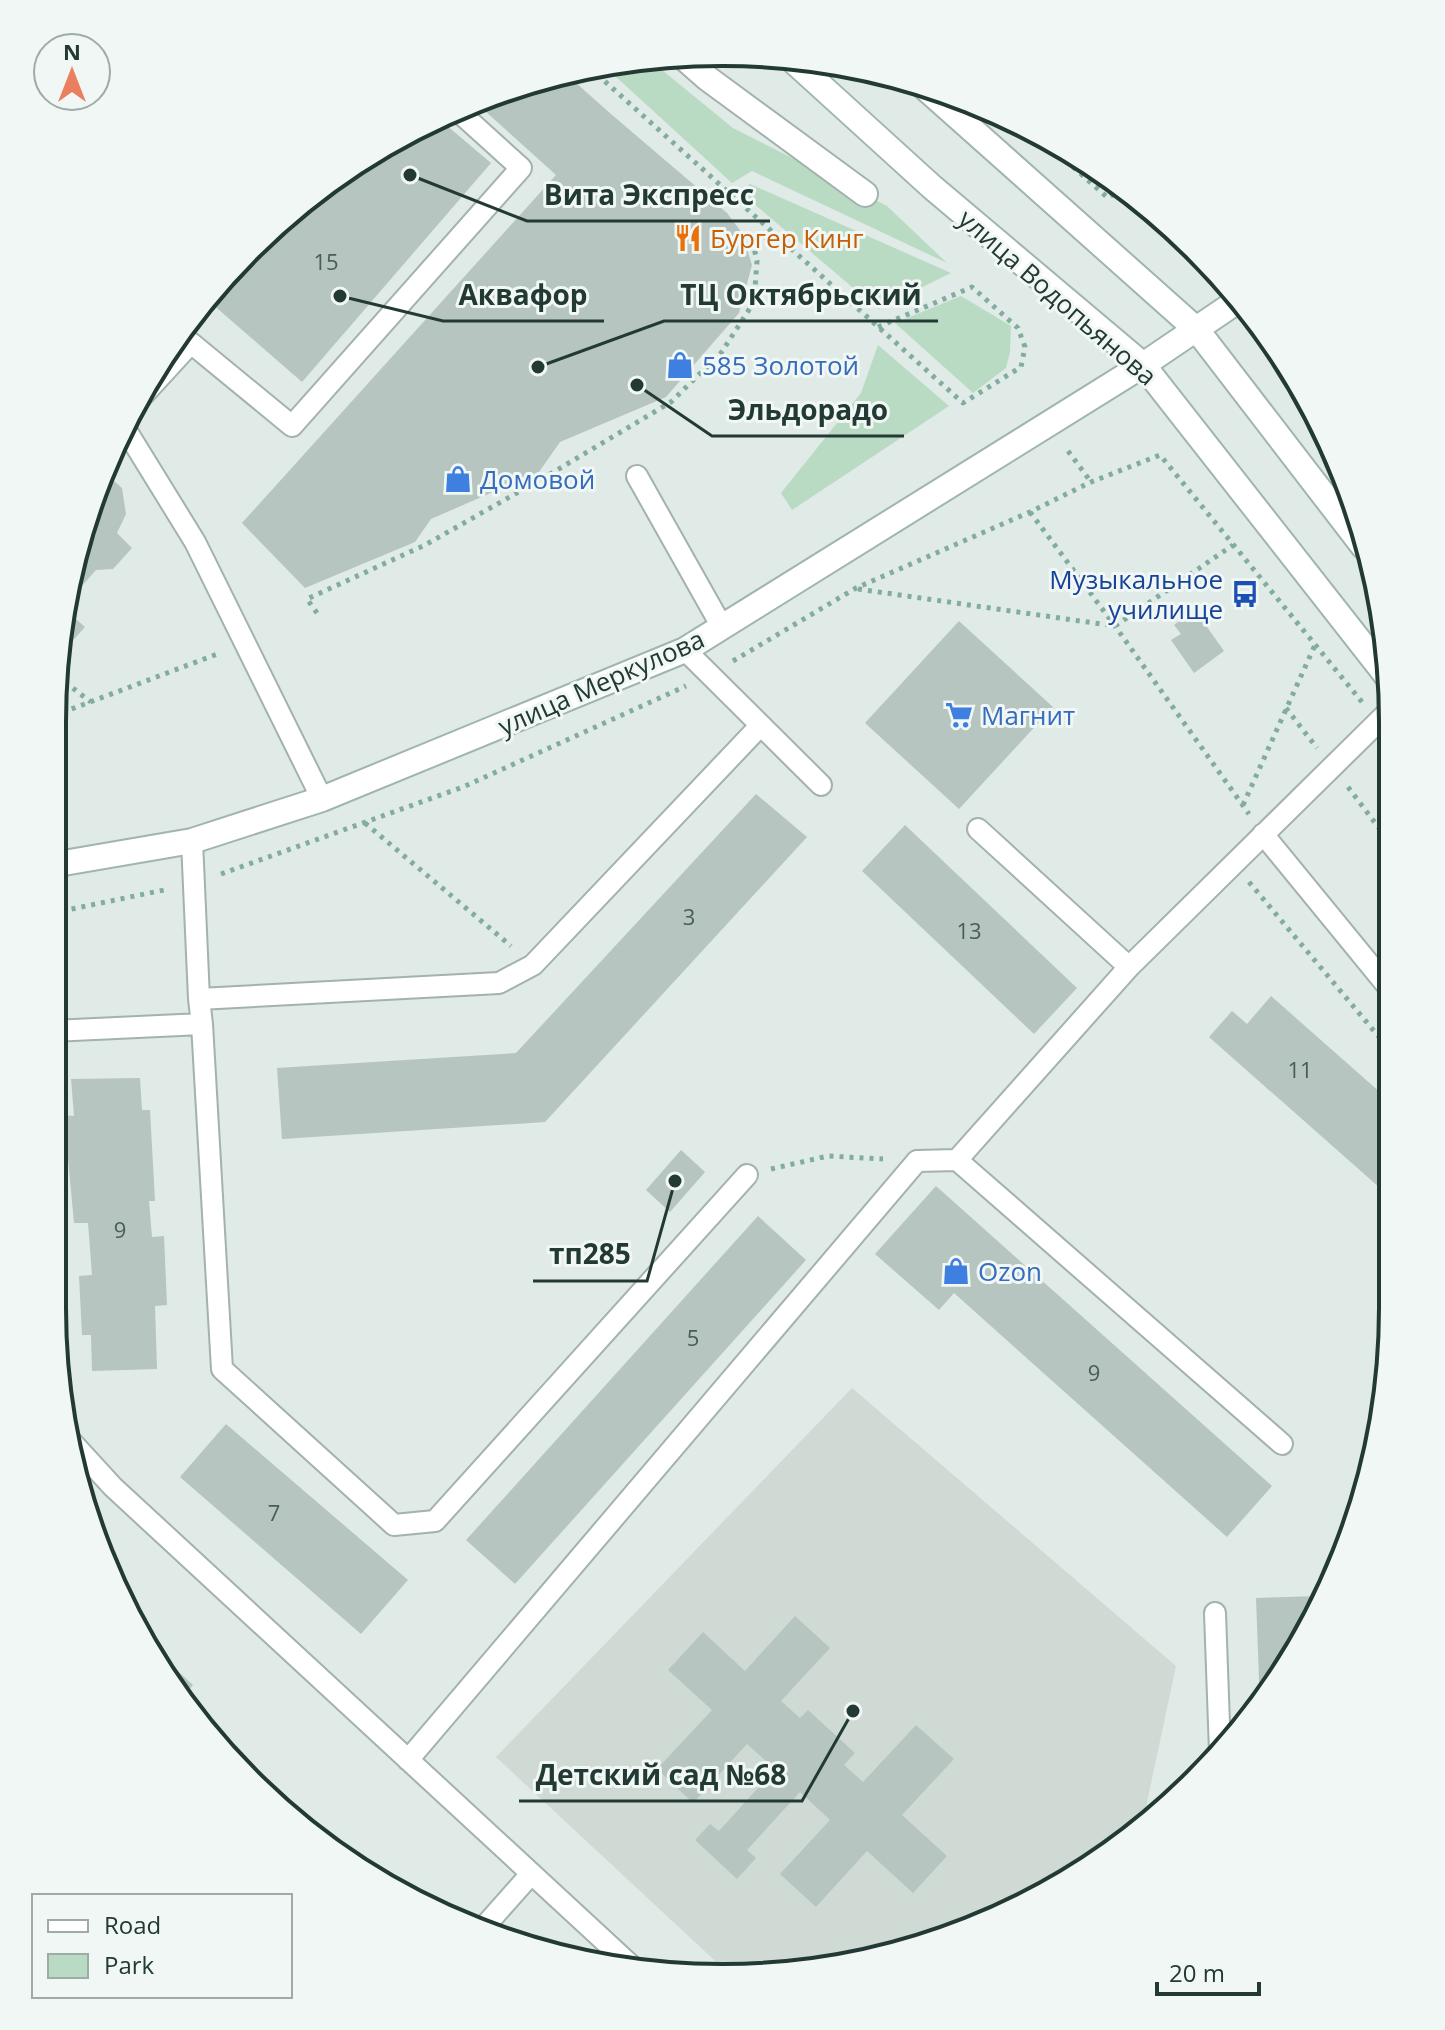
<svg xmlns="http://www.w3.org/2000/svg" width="1445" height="2030" viewBox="0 0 1445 2030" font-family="'Open Sans',sans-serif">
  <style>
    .built { fill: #cfdad5 }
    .green { fill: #badbc3 }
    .building { fill: #b6c5bf }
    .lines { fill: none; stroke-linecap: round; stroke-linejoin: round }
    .lane-casing { stroke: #a3b2ad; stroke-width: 24 }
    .street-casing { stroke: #a3b2ad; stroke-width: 28 }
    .secondary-casing { stroke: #a0b5ad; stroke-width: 28 }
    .path { stroke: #82ac9f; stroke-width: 5; stroke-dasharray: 4 6; stroke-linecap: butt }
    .lane { stroke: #fff; stroke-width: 20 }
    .street { stroke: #fff; stroke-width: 24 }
    .secondary { stroke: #fff; stroke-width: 24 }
    .labels { text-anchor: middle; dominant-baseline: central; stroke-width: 6; stroke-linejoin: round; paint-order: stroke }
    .number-label { font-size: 22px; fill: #475d56 }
    .food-label { font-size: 26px; fill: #c56008; stroke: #f1f7f4; text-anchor: start }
    .street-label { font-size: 26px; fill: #223a33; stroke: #f1f7f4 }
    .shop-label { font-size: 26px; fill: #366cbe; stroke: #f1f7f4; text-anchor: start }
    .transit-label { font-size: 26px; fill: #164399; stroke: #f1f7f4; text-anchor: end }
    .rim { fill: none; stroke: #223a33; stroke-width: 4 }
    .leader { fill: none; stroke: #223a33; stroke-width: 3 }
    .callout-dot { fill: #223a33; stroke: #f1f7f4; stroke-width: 3 }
    .callout-label { font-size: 28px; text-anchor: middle; font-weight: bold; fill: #223a33; stroke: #f1f7f4; stroke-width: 6; stroke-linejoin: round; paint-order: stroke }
  </style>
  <rect width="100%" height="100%" fill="#e0eae6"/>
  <!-- built -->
  <path class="built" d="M852,1388L1176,1666L1146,1807L1107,1848L980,1927L810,1972H727L496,1757Z"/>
  <!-- green -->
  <path class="green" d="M646,57L733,128L887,206L947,263L752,171L732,183L603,65L635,58Z
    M750,184L951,273L878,309L740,192Z
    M961,296L1011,326L1010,352L1006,368L973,393L895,323Z
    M878,345L949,406L792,510L781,493L861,393Z"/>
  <!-- building -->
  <path class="building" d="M566,74L611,114L727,213L742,233L752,265L739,313L666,397L560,442L539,472L431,519L415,542L305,588L242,523L556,175L475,102L507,87Z
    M439,119L491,163L302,382L211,303L281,218L388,142Z
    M108,476L122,488L126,514L117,533L132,548L113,569L96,570L81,587L70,577Z
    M63,608L85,627L58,657Z
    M1195,610L1224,651L1194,673L1171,640L1181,634L1174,625Z
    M959,621L1053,707L959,809L865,723Z
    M756,794L807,837L545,1122L282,1139L277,1068L516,1053Z
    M905,825L1077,988L1034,1034L862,871Z
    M1271,996L1390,1101L1391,1176L1380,1188L1209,1037L1232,1011L1247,1024Z
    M140,1078L142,1110H150L155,1201H149L152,1237L164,1236L167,1305L155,1306L157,1369L92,1371L91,1335H82L79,1276L92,1275L88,1223H74L64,1115L74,1116L71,1079Z
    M681,1150L705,1172L670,1212L646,1190Z
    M936,1186L1272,1486L1227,1537L954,1293L939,1310L875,1254Z
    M758,1216L806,1260L515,1584L466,1540Z
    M226,1424L408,1580L361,1634L180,1477Z
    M1320,1596L1321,1609L1260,1706L1256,1598Z
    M795,1616L830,1648L781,1701L800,1718L808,1710L855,1753L844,1765L863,1782L916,1725L954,1759L902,1815L947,1856L913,1893L867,1851L816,1907L780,1874L830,1820L800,1792L747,1850L756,1858L737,1879L695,1840L710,1824L719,1831L775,1769L747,1744L693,1803L657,1769L712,1710L668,1670L703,1632L745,1671Z
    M150,1646L193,1685L181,1698L165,1680Z"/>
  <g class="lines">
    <!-- lane casing -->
    <g class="lane-casing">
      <path id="lane" d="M135,404L191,343L292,426L521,168L457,110
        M126,430L195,542L322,799
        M637,476L722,627
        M685,650L821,785
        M978,829L1129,967
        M1263,834L1389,988
        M192,841L199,999L202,1024L222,1369L394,1525L435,1521L747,1175
        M199,999L499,983L533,965L760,726
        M52,1031L202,1024
        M69,1439L113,1487L638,1972
        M1282,1444L957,1160L1129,967L1388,712
        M1215,1613L1220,1752
        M408,1760L917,1161L957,1160
        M484,1927L531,1874"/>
    </g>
    <!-- street casing -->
    <g class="street-casing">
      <path id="street" d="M682,56L707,78L865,194"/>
    </g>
    <!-- secondary casing -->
    <g class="secondary-casing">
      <path id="secondary" d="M789,57L932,187L1143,365L1387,676
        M922,85L1197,330L1363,546
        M52,865L192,841L322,799L685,650L1143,365L1239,300"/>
    </g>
    <!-- path -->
    <path class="path" d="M590,68L963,403L1021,367L1025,347L1018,328L972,287L878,327
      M1028,127L1108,198L1124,187
      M1068,451L1091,482
      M1030,512L1115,626L1249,814
      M858,589L1115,626L1233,545
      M317,613L307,599L425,545L552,473L671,402L721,353L754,302L757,261L754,248L771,232
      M733,661L856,588L1030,512L1091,482L1160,455L1362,702
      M57,676L91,702
      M1286,708L1317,748
      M53,716L220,653
      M1348,787L1388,840
      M1243,805L1315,645
      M365,823L511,946
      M221,874L463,787L686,686
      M1249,882L1390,1050
      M52,913L169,889
      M771,1169L828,1156L883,1159"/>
    <!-- lane -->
    <use href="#lane" class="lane"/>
    <!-- street -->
    <use href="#street" class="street"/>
    <!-- secondary -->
    <use href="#secondary" class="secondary"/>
  </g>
  <!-- icons -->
  <defs>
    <g id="restaurant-bare" transform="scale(2.16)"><path d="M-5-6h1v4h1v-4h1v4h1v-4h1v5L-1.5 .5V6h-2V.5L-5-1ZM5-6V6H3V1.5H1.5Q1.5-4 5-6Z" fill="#e8710a" stroke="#f1f7f4" stroke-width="2.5" paint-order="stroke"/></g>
    <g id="shop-bare" transform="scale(2.16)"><path d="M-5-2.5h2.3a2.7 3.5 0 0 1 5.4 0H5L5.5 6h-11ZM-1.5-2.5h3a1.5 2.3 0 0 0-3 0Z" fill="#3f7fe0" stroke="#f1f7f4" stroke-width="2.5" paint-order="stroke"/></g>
    <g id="bus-bare" transform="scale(2.16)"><path d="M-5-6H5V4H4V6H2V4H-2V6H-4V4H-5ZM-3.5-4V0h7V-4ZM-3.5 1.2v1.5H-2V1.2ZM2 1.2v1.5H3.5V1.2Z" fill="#1a4fb4" stroke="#f1f7f4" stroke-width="2.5" paint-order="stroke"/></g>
    <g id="supermarket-bare" transform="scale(2.16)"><path d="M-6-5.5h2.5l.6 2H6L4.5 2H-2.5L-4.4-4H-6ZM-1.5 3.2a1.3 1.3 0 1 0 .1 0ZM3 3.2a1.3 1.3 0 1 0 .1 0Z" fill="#3f7fe0" stroke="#f1f7f4" stroke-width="2.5" paint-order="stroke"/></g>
  </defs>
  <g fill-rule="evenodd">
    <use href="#restaurant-bare" x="688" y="238"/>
    <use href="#shop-bare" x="680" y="365"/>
    <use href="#shop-bare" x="458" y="479"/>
    <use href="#bus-bare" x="1245" y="594"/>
    <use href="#supermarket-bare" x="959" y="715"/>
    <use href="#shop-bare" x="956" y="1271"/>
  </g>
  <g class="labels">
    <!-- number labels -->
    <g class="number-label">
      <text x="326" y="261">15</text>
      <text x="689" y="916">3</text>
      <text x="969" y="930">13</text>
      <text x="1300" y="1069">11</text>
      <text x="120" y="1229">9</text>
      <text x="693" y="1337">5</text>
      <text x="1094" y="1372">9</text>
      <text x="274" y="1512">7</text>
    </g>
    <!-- food labels -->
    <g class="food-label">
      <text x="710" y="238">Бургер Кинг</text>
    </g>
    <!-- street labels -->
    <g class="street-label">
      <text transform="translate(1058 297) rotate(41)">улица Водопьянова</text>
      <text transform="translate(601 682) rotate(-24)">улица Меркулова</text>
    </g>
    <!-- shop labels -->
    <g class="shop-label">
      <text x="702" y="365">585 Золотой</text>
      <text x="480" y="479">Домовой</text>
      <text x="981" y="715">Магнит</text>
      <text x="978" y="1271">Ozon</text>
    </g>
    <!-- transit labels -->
    <g class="transit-label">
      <text x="1223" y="579">Музыкальное<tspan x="1223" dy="30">училище</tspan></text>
    </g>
  </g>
  <!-- crop -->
  <path d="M0 0H1445V2030H0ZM722 66H723A656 656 0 0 1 1379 722V1308A656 656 0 0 1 723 1964H722A656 656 0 0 1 66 1308V722A656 656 0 0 1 722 66Z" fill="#f1f7f4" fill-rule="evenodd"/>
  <path class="rim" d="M722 66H723A656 656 0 0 1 1379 722V1308A656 656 0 0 1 723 1964H722A656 656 0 0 1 66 1308V722A656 656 0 0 1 722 66Z"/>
  <!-- callouts -->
  <path class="leader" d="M410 175L527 221H770M538 367L664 321H938M340 296L443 321H604M637 385L712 436H904M675 1181L647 1281H533M853 1711L802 1801H519"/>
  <g class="callout-dot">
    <circle cx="410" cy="175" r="8"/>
    <circle cx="538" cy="367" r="8"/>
    <circle cx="340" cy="296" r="8"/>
    <circle cx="637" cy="385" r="8"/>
    <circle cx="675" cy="1181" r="8"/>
    <circle cx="853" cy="1711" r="8"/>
  </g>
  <g class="callout-label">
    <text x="649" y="205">Вита Экспресс</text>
    <text x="801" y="305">ТЦ Октябрьский</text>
    <text x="523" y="305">Аквафор</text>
    <text x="808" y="420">Эльдорадо</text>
    <text x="590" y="1264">тп285</text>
    <text x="661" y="1785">Детский сад №68</text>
  </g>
  <!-- legend -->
  <rect x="32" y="1894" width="260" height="104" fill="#f1f7f4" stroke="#9eaba7" stroke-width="2"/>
  <rect x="48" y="1920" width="40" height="12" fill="#ffffff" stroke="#9eaba7" stroke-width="2"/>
  <text x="104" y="1934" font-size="24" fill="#223a33">Road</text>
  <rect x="48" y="1954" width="40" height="24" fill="#badbc3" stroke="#9eaba7" stroke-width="2"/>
  <text x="104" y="1974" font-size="24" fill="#223a33">Park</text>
  <!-- north arrow -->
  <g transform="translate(72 72)"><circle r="38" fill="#f1f7f4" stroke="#9eaba7" stroke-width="2"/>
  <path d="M0-6L14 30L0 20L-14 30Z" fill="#ea7f5f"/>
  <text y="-12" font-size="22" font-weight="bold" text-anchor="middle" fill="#223a33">N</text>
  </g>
  <!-- scale -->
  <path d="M1157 1982v12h102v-12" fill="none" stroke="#223a33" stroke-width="4"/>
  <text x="1169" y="1982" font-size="24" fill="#223a33" stroke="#f1f7f4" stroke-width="6" paint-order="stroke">20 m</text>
</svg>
